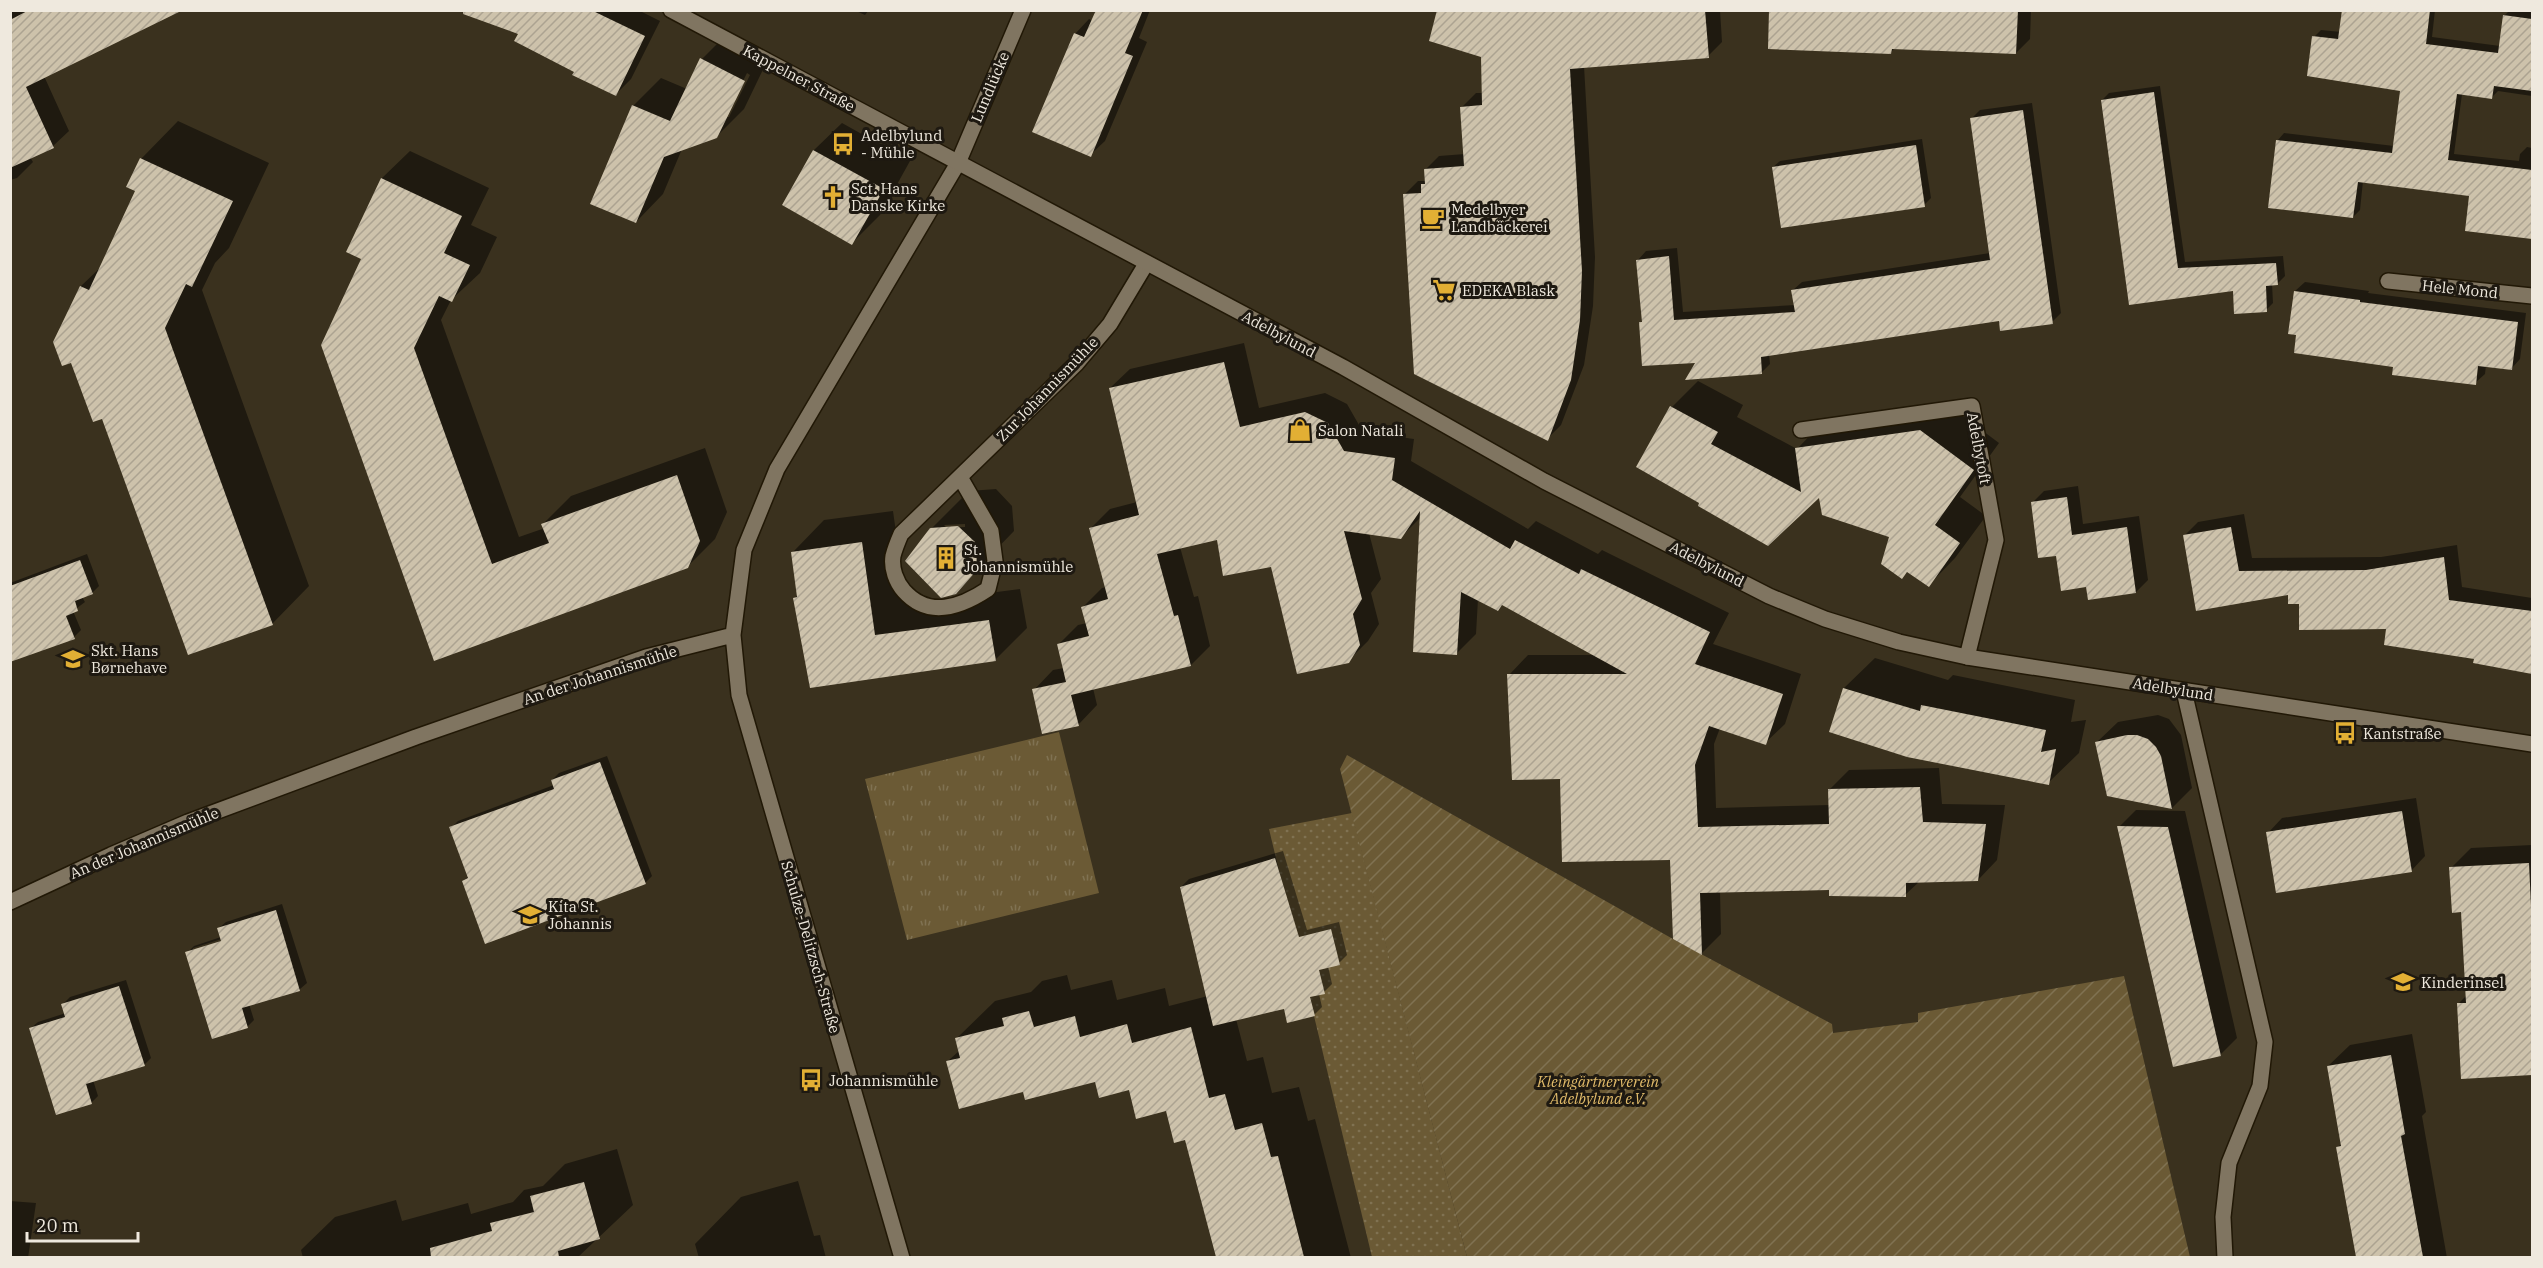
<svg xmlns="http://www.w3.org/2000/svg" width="2543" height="1268" viewBox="0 0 2543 1268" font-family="'IBM Plex Serif',serif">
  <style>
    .grass { fill: url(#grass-dots) }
    .park { fill: url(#park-tufts) }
    .garden { fill: url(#garden-furrows) }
    .shadow { fill: #0007; fill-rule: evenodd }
    .building { fill: url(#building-hatch) }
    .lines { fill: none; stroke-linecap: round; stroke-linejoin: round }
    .minor-casing { stroke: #211806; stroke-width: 18 }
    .tertiary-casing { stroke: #211806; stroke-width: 18 }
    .minor { stroke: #807561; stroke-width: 15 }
    .tertiary { stroke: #807561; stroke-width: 15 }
    .labels { text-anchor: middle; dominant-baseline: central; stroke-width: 6; stroke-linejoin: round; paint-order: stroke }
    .street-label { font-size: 15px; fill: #efe9de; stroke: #1e1911 }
    .poi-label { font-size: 15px; fill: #efe9de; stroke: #1e1911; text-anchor: start }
    .park-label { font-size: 15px; font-style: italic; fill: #e1bb6a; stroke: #1e1911 }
  </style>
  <defs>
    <pattern id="grass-dots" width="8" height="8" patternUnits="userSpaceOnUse" patternTransform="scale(1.5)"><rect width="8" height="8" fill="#6b5a35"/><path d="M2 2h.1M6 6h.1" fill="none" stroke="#807252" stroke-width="1.8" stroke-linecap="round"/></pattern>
    <pattern id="park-tufts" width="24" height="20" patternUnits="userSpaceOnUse" patternTransform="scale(1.5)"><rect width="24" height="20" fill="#6b5a35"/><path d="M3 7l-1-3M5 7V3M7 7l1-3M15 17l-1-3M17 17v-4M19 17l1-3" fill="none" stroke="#807252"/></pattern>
    <pattern id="garden-furrows" width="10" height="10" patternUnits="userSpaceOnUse" patternTransform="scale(1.5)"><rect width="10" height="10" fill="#6b5a35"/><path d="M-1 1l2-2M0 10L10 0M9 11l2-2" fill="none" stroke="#807252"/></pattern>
    <pattern id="building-hatch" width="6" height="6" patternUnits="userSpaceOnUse" patternTransform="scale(1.5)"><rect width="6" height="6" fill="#cdc2ab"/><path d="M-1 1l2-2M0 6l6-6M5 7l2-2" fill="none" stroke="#aca391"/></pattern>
  </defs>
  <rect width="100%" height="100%" fill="#3a311e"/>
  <!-- grass -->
  <path class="grass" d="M1352,813L1467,1257H1372L1269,829Z"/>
  <!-- park -->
  <path class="park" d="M1059,732L1099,893L907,940L865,779Z"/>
  <!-- garden -->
  <path class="garden" d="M1347,755L1673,939L1832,1024L1833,1033L1918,1022V1013L2124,976L2190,1257H1467L1340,769Z"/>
  <!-- shadow -->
  <path class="shadow" d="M15,10H180L44,76L69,131L53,146L30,157L33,162L17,178L10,180V13Z
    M459,10H638L660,21L631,79L616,94L576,71L520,33Z
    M854,10H869L865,15Z
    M1097,10H1150L1139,38L1147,42L1105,141L1090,155L1075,34L1089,19L1093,21Z
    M1439,10H1720L1722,42L1708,56L1584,66L1595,257L1593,306L1584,365L1561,425L1547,439L1404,195L1418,181H1426V169L1439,156L1465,154L1462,107L1476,93H1483L1482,56Z
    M1771,10H2031L2030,39L2016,53L1895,48L1891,52Z
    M2344,10H2435L2432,37L2500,46L2504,16L2510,10L2532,12V96L2498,91L2491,98L2462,94L2454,154L2519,161L2520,154L2527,147L2532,148V233L2528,237L2471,195L2363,181L2360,210L2353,217L2278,140L2284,133L2394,146L2402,89L2314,37L2321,30L2341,32Z
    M729,32L771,53L744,109L716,137L682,149L663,194L636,222L633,106L661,78L687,89L702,59ZM747,73L750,75L729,117H725Z
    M2160,86L2185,262L2283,256L2285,276L2278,283L2272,284L2273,303L2266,310L2234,289L2131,304L2102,100L2109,93Z
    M2032,103L2061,313L2052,322L2000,320L1769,354L1770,364L1761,373L1698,361L1641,323L1643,321L1638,260L1646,251L1677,248L1683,312L1795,305L1793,290L1802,282L1990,253L1972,118L1980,110Z
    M178,121L269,163L229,248L215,263L202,290L309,586L272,624L81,286L102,266L137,190L141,159Z
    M842,123L910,161L880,215L852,243L784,204L814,150Z
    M1922,139L1931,198L1924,205L1773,167L1780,161Z
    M410,151L489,188L471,225L497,237L480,273L451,300L441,320L519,537L545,528L543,524L571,496L705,448L727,512L715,539L687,567L435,660L363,258L348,251L382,178Z
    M2305,282L2369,291L2368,293L2526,313L2520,359L2511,369L2486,365L2485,374L2475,383L2394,366L2298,333L2295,291Z
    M1244,343L1259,408L1325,393L1347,404L1363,432L1414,439L1411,461L1528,529L1536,521L1598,554L1602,550L1729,613L1713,644L1801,674L1785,724L1765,743L1720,728L1714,744L1716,808L1830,805V789L1849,770L1939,768L1942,804L2005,805L1997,860L1978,880L1920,881L1905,895L1831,888L1720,891L1721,934L1702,953L1674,938L1671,858L1561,777L1509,675L1528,655H1596L1503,604L1498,609L1478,599L1476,634L1457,653L1421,517L1401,537L1369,533L1381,579L1371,593L1379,624L1368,641L1348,661L1272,565L1218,538L1180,547L1194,597L1198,596L1210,646L1191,665L1093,688L1097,705L1078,725L1034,690L1053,670L1064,668L1058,645L1078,625L1087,623L1083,607L1102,588L1107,587L1091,528L1110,509L1137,502L1110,388L1130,369Z
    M1698,381L1743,405L1737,417L1797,449L1823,422L1947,404L1999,443L1960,497L1986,516L1955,558L1929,585L1908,571L1902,577L1891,536L1820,495L1701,503L1672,407Z
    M2078,486L2083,524L2139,516L2148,580L2136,592L2087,585L2057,555L2032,503L2044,491Z
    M996,489L1012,506L1014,531L953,594L931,529L969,491ZM965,524V527L947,528L944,525Z
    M893,511L906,604L1020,589L1027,628L995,660L811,687L794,599L798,594L793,552L824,520Z
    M2244,514L2252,558L2381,557L2457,545L2462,587L2532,598V673L2475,662L2476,658L2388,627L2301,603L2290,593L2197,609L2184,536L2198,522Z
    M87,554L99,586L92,593L82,597L85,602L73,611L81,630L74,637L10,661V583Z
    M1875,658L1948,680L1953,675L2075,700L2071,722L2086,720L2079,753L2048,783L1844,688Z
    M2158,715L2169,719L2181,735L2192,788L2172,808L2097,742L2118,722Z
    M607,756L652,876L645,883L463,881L469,876L451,828L458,821L554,785L552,780L559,773Z
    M2416,798L2425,856L2411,871L2268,833L2282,818Z
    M2136,810L2185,811L2237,1038L2220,1055L2119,827Z
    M2532,845V1074L2462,1077L2458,1004L2467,995L2462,911L2451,868L2471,848Z
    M1283,851L1307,930L1339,922L1347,955L1339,963L1328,966L1332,984L1324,992L1319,994L1322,1007L1314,1015L1285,1008L1236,1019L1247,1061L1263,1057L1272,1093L1299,1087L1308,1121L1315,1119L1351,1258H1218L1186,1138L1167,1109L1130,1088L1096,1080L1024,1090L948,1061L960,1050L957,1038L995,1001L1031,992L1042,981L1067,975L1071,990L1112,980L1117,1000L1165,988L1169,1006L1208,996L1181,887L1189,879Z
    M282,904L307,983L300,989L249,1004L254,1020L247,1027L187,953L194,946L221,937L219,928L226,922ZM228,937L229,940L193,951V948Z
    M126,980L151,1058L144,1065L93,1080L98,1096L91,1103L31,1028L38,1022L66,1013L63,1004L70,997Z
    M2412,1034L2426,1112L2422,1116L2447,1258H2357L2338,1147L2342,1143L2328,1066L2350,1045Z
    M617,1149L633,1205L577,1258H303L301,1250L335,1217L396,1200L402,1221L468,1203L471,1214L513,1202L524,1190L543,1186L565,1164Z
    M798,1181L814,1236L820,1235L826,1258H699L695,1244L741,1197Z
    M10,1201L36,1203L28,1258H10Z"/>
  <!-- building -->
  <path class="building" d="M29,10H183L26,87L54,148L10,168V20Z
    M463,10H591L645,36L616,96L572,75L574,72L514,41L518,34L463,14Z
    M1096,10H1143L1125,53L1133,56L1091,157L1032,132L1074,33L1084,37Z
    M1437,10H1705L1709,58L1570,69L1582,271L1580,320L1571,380L1548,441L1414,374L1403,194L1421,193V184H1425L1424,169L1464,166L1460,107L1482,105L1481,57L1429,41Z
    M1769,10H2018L2016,54L1892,49L1891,54L1768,49Z
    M2342,10H2430L2426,44L2498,53L2503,15L2532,19V91L2494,86L2492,99L2457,94L2448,160L2532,170V239L2465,231L2469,196L2358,182L2353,218L2268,208L2276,140L2392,153L2400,91L2307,76L2312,36L2338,39Z
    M700,58L745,81L717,138L664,157L636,223L590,204L632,105L670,121Z
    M2154,92L2178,268L2276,263L2278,285L2266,286L2267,312L2234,314L2233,291L2129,305L2101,100Z
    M2023,110L2053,324L2000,331L1999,321L1761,357L1762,374L1685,380L1695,363L1642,366L1639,322H1642L1636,260L1669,256L1674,320L1795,312L1791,290L1990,260L1970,118Z
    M1916,145L1925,207L1781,228L1772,167Z
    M813,150L884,189L852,245L782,205Z
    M140,158L233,201L192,287L186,284L165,328L273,625L188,655L102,419L93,422L71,363L62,366L53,342L80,286L89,290L135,191L126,187Z
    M381,178L462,216L444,253L470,265L452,302L439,296L414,348L492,564L549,543L541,524L677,475L700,541L688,568L434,661L321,345L361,259L346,252Z
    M2294,291L2360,300V302L2518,322L2512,370L2478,366L2476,385L2392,375L2393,367L2294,353L2296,335L2288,334Z
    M1224,362L1240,427L1305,412L1328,423L1344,451L1395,458L1392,480L1510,549L1515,540L1579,574L1581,569L1710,632L1695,664L1783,694L1766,745L1709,726L1695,765L1698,827L1829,824L1828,789L1920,787L1923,822L1986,824L1978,881L1906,883V897L1829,896V890L1700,893L1702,955L1673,939L1670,860L1562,862L1560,779L1512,780L1507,674H1627L1502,605L1498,611L1461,592L1457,655L1413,652L1420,511L1401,539L1344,531L1362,599L1353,614L1360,645L1349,663L1297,674L1271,567L1223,576L1217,540L1157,554L1174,616L1178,615L1191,666L1071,695L1079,726L1042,734L1032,689L1066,682L1057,644L1089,636L1081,607L1108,599L1089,528L1139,515L1109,388Z
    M1670,406L1718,432L1711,444L1801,492L1795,448L1920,430L1974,470L1935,525L1960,543L1929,587L1907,572L1902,579L1881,564L1889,537L1822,515L1819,498L1768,546L1698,506L1699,503L1636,467Z
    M2067,497L2072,535L2127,527L2136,593L2088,600L2086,587L2061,591L2056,556L2038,558L2031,502Z
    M958,526L976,543L977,570L956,594L941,598L905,561L930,528Z
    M2231,527L2239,571L2366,570L2444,557L2449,600L2532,611V674L2473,663L2474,659L2384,645L2386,629L2299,630V604H2288V595L2196,611L2183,535Z
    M862,542L875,635L989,620L996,661L810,688L793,598L797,597L791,552Z
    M80,560L93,594L75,601L78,611L66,616L75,639L10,662V586Z
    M1843,688L1920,711L1921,705L2046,730L2041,752L2056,749L2049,785L1907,757L1829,732Z
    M2127,735H2137L2148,739L2156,747L2161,756L2172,809L2107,796L2095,742Z
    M600,762L646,884L485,944L462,881L468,878L449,827L554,789L551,780Z
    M2402,811L2412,872L2276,893L2266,832Z
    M2117,826L2168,827L2221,1056L2173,1067Z
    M1275,858L1299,937L1331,929L1340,965L1319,970L1325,994L1310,997L1315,1016L1287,1023L1284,1009L1213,1026L1180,887Z
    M2529,863L2532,928V1075L2461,1079L2457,1003H2466L2461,912L2452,913L2449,867Z
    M276,910L300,991L242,1008L248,1028L212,1039L185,952L221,941L217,928Z
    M119,986L145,1066L86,1084L92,1104L56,1115L29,1028L65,1017L61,1004Z
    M1029,1011L1034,1027L1075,1016L1080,1037L1127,1024L1132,1043L1191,1027L1209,1098L1225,1094L1235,1130L1262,1123L1271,1157L1278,1156L1304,1257H1216L1185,1140L1174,1143L1166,1111L1136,1119L1129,1090L1099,1098L1095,1082L1025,1100L1023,1092L959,1109L946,1061L960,1058L955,1038L1004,1026L1002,1018Z
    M2391,1055L2405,1134L2401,1136L2423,1257H2356L2336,1147L2341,1146L2327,1066Z
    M584,1182L600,1239L558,1251L559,1257H431L430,1248L492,1231L490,1223L534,1212L530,1196Z"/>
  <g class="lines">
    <!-- minor casing -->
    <g class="minor-casing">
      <path id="minor" d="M2388,281L2532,296
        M1801,430L1972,406L1996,540L1967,657
        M960,477L991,531L995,561L988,589C961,607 929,619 904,591C896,582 891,568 893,556C895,548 898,541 901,534L1077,363L1110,324L1146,264
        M2184,691L2265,1042L2260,1086L2229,1163L2223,1217L2225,1258
        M10,902L111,855L188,822L416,737L646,657L733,635
        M902,1258L739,695L733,635L744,550L777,469L958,163L1023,10"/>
    </g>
    <!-- tertiary casing -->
    <g class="tertiary-casing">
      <path id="tertiary" d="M671,10L1343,367L1544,481L1769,596L1825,619L1899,642L1967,657L2532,744"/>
    </g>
    <!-- minor -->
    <use href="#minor" class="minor"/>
    <!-- tertiary -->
    <use href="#tertiary" class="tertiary"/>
  </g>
  <!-- icons -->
  <defs>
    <g id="bus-bare" transform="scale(1.8)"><path d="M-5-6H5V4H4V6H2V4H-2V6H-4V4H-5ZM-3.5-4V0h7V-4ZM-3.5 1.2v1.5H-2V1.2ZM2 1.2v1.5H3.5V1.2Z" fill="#e2af34" stroke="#1e1911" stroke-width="2.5" paint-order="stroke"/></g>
    <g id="church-bare" transform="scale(1.8)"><path d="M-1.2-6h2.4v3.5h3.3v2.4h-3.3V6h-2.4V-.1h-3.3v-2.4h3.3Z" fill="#e2af34" stroke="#1e1911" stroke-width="2.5" paint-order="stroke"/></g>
    <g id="cafe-bare" transform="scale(1.8)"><path d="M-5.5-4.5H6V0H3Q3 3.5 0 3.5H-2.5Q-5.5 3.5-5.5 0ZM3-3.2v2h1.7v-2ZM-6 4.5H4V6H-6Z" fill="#e2af34" stroke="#1e1911" stroke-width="2.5" paint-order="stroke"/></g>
    <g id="supermarket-bare" transform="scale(1.8)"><path d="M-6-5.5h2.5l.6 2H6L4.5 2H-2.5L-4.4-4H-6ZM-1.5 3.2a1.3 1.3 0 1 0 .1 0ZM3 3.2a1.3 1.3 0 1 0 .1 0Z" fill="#e2af34" stroke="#1e1911" stroke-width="2.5" paint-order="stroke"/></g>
    <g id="shop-bare" transform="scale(1.8)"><path d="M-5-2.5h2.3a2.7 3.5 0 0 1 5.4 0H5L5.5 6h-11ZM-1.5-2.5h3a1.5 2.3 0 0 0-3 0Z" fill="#e2af34" stroke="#1e1911" stroke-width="2.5" paint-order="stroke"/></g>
    <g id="building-bare" transform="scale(1.8)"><path d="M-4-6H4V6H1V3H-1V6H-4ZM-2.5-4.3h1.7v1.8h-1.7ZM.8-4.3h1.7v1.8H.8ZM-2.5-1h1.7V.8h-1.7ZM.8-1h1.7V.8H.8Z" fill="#e2af34" stroke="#1e1911" stroke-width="2.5" paint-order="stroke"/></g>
    <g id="school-bare" transform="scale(1.8)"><path d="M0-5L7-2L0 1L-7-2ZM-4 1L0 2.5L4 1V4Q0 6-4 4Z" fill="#e2af34" stroke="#1e1911" stroke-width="2.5" paint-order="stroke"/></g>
  </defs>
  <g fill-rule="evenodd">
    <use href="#bus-bare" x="843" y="144"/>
    <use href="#church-bare" x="833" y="197"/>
    <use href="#cafe-bare" x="1433" y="218"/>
    <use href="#supermarket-bare" x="1444" y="290"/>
    <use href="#shop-bare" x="1300" y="430"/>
    <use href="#building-bare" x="946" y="558"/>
    <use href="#school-bare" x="73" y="659"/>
    <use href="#bus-bare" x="2345" y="733"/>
    <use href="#school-bare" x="530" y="915"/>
    <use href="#school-bare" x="2403" y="982"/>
    <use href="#bus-bare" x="811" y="1080"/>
  </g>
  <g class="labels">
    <!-- street labels -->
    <g class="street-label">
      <text transform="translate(799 78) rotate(28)">Kappelner Straße</text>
      <text transform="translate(990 87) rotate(-67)">Lundlücke</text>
      <text transform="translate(2460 289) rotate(6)">Hele Mond</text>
      <text transform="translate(1279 334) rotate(28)">Adelbylund</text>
      <text transform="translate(1047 389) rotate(-46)">Zur Johannismühle</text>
      <text transform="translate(1979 448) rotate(79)">Adelbytoft</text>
      <text transform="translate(1707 564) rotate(27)">Adelbylund</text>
      <text transform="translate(600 675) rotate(-18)">An der Johannismühle</text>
      <text transform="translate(2173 689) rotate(9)">Adelbylund</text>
      <text transform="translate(144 843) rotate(-23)">An der Johannismühle</text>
      <text transform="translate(811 947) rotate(74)">Schulze-Delitzsch-Straße</text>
    </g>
    <!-- poi labels -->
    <g class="poi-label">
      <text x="861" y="135">Adelbylund<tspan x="861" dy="17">- Mühle</tspan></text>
      <text x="851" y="188">Sct. Hans<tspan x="851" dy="17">Danske Kirke</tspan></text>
      <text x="1451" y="209">Medelbyer<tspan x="1451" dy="17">Landbäckerei</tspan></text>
      <text x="1462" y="290">EDEKA Blask</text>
      <text x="1318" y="430">Salon Natali</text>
      <text x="964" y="549">St.<tspan x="964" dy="17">Johannismühle</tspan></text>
      <text x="91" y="650">Skt. Hans<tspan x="91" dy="17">Børnehave</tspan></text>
      <text x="2363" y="733">Kantstraße</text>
      <text x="548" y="906">Kita St.<tspan x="548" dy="17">Johannis</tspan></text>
      <text x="2421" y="982">Kinderinsel</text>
      <text x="829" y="1080">Johannismühle</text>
    </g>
    <!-- park labels -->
    <g class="park-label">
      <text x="1598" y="1081">Kleingärtnerverein<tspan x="1598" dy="17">Adelbylund e.V.</tspan></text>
    </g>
  </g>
  <!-- border -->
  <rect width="2543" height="1268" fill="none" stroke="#efe9de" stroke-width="24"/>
  <!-- scale -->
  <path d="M27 1232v9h111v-9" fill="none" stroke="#efe9de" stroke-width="3"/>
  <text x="36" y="1232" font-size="18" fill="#efe9de" stroke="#1e1911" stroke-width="4.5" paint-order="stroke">20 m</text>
</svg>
